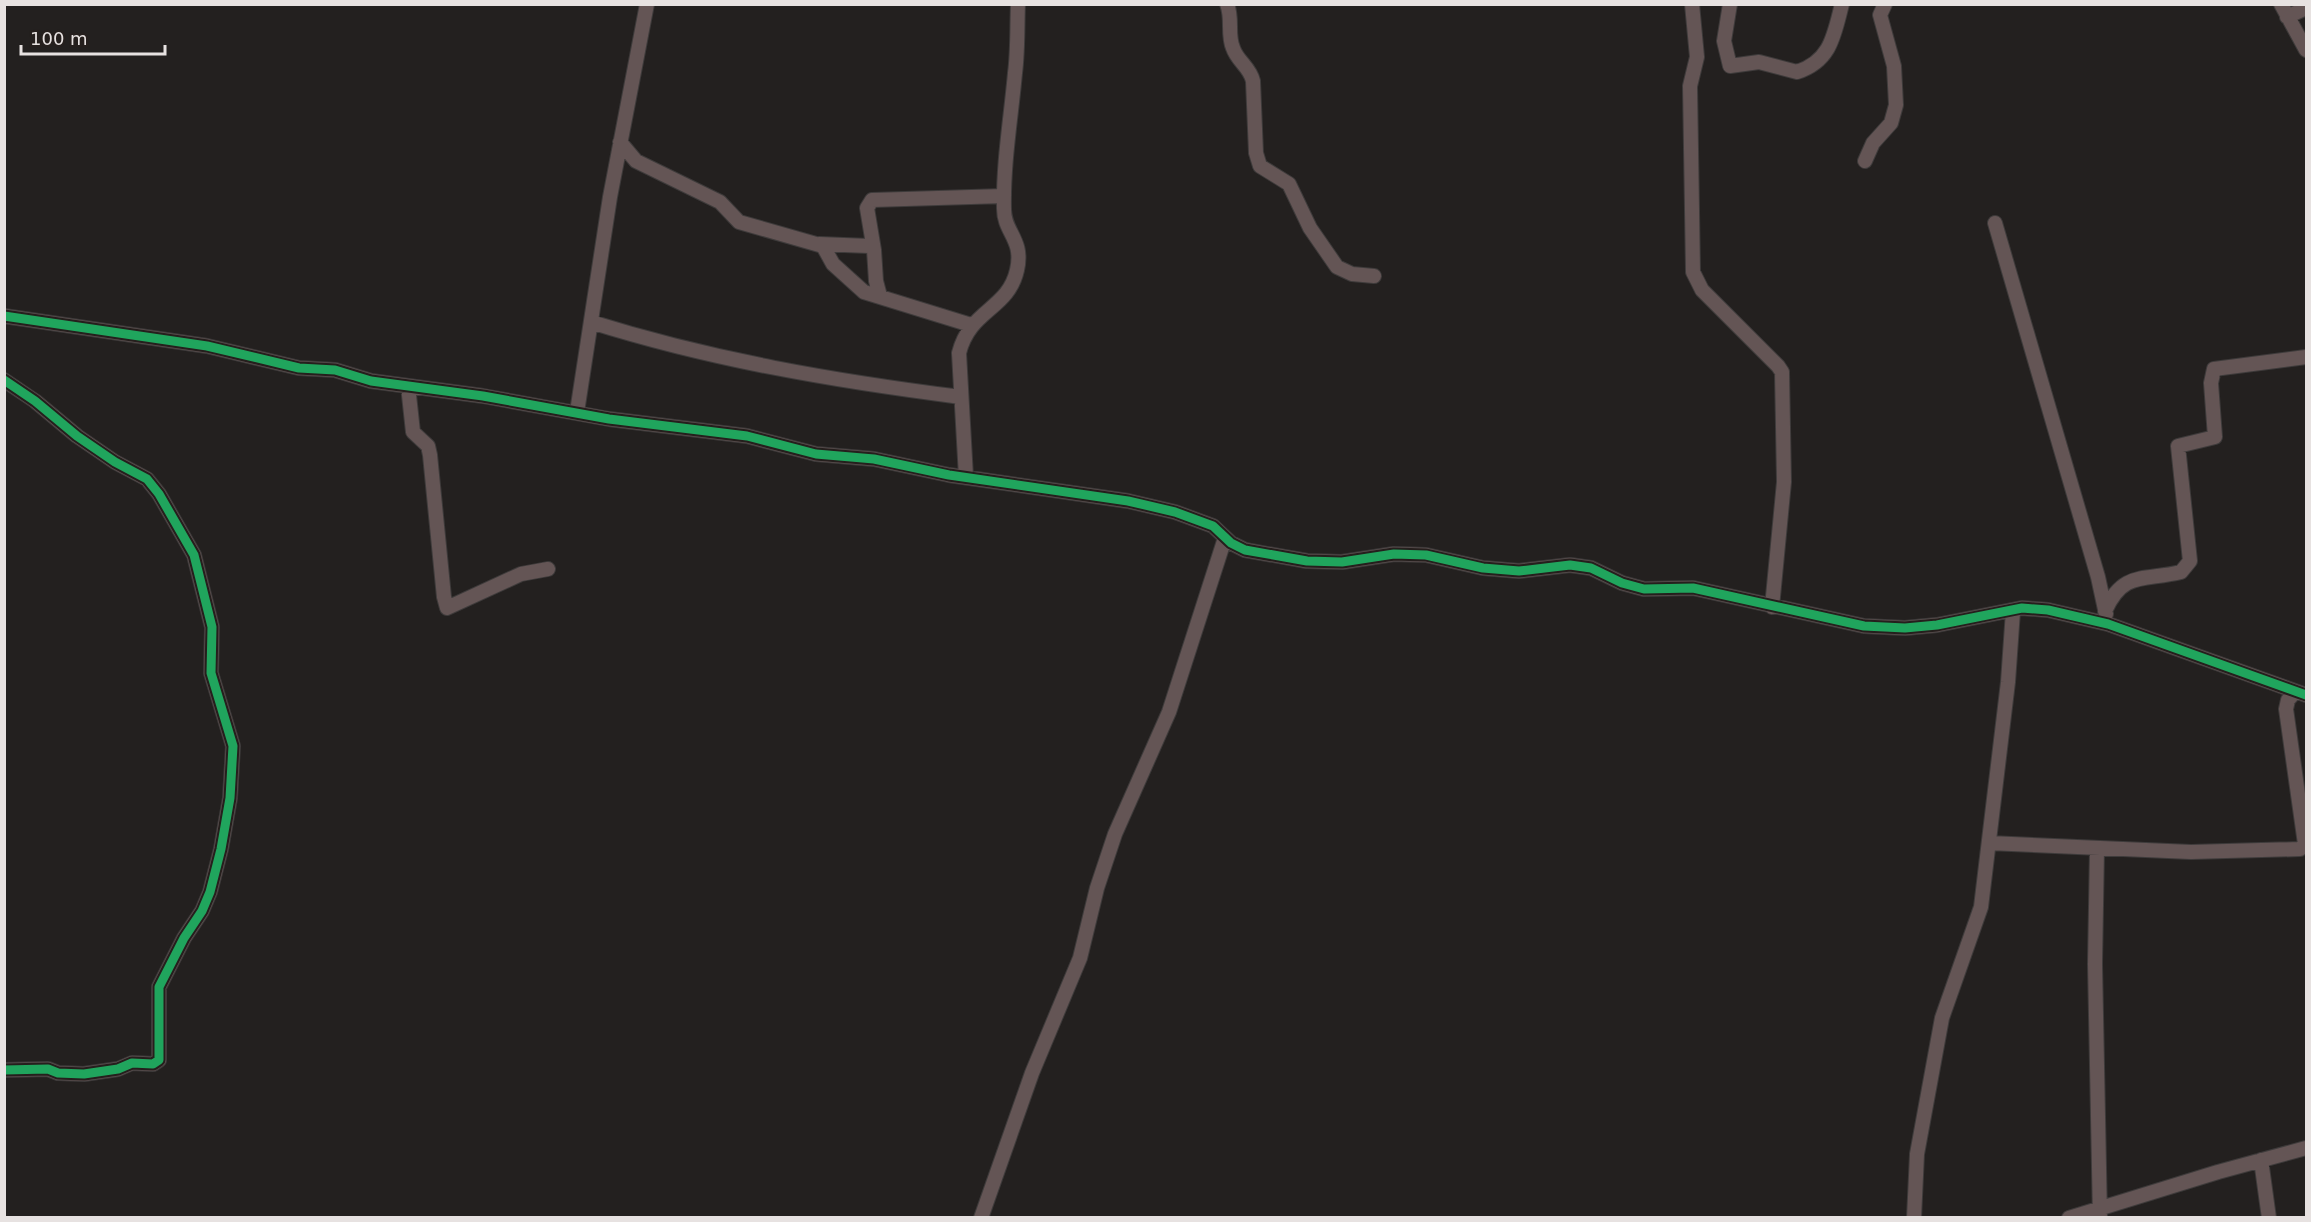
<svg xmlns="http://www.w3.org/2000/svg" width="2311" height="1222" viewBox="0 0 2311 1222" font-family="'DejaVu Sans',sans-serif">
  <style>
    .lines { fill: none; stroke-linecap: round; stroke-linejoin: round }
    .minor-casing { stroke: #3e3b3b; stroke-width: 16 }
    .minor { stroke: #645555; stroke-width: 14 }
    .cycleway-casing { stroke: #251f1d; stroke-width: 13 }
    .cycleway { stroke: #20a55d; stroke-width: 9 }
  </style>
  <rect width="100%" height="100%" fill="#23201f"/>
  <g class="lines">
    <!-- minor casing -->
    <g class="minor-casing">
      <path id="minor" d="M1227,4C1233,19 1227,34 1233,48C1237,61 1250,67 1253,81L1256,153L1260,166L1289,184L1310,228L1337,267L1352,274L1374,276
        M1692,4L1697,57L1690,86L1693,272L1702,290L1778,366L1782,372L1784,482L1772,607
        M1730,4L1724,41L1730,66L1759,62L1797,72C1831,61 1834,35 1842,4
        M2281,4L2306,50
        M2287,17L2306,8
        M620,142L636,161L720,202L739,222L823,246L833,264L864,292L971,325
        M1865,161L1873,143L1891,123L1896,105L1894,66L1880,15L1885,4
        M1995,223L2098,577L2106,614
        M819,244L869,246L874,250L876,281L880,296
        M874,250L867,208L872,200L1004,196
        M4,316L207,346L299,368L335,370L371,381L483,396L609,419L747,436L816,454L874,459L949,475L1128,501L1175,512L1213,526L1231,543L1245,550L1307,561L1342,562L1394,554L1426,555L1483,568L1519,571L1570,565L1591,568L1622,583L1644,589L1693,588L1864,626L1905,628L1937,625L2022,608L2048,610L2108,624L2306,695
        M591,322C712,360 835,381 961,397
        M4,380L35,401L77,436L115,462L147,479L159,494L194,555L212,627L211,673L233,746L230,798L221,849L210,892L202,911L184,938L159,987V1060L153,1064L132,1063L118,1069L84,1074L58,1073L48,1069L4,1070
        M408,386L413,432L428,446L430,455L444,597L447,608L521,574L548,569
        M577,412L610,197L647,4
        M966,477L959,353C970,309 1008,310 1017,270C1024,239 1004,233 1004,209C1003,163 1011,118 1015,73C1018,50 1017,27 1018,4
        M2105,611C2123,570 2145,581 2181,572L2190,561L2178,446L2215,437L2211,383L2214,369L2306,357
        M1989,843L2191,852L2300,849L2305,844L2286,709L2288,700L2295,692
        M2097,848L2095,964L2100,1218
        M2261,1160L2269,1218
        M981,1218L1032,1073L1080,958L1097,888L1115,834L1169,712L1225,538
        M1914,1218L1917,1154L1942,1018L1981,907L2008,682L2013,611
        M2069,1218L2218,1172L2306,1148"/>
    </g>
    <!-- minor -->
    <use href="#minor" class="minor"/>
    <!-- cycleway casing -->
    <g class="cycleway-casing">
      <path id="cycleway" d="M4,316L207,346L299,368L335,370L371,381L483,396L609,419L747,436L816,454L874,459L949,475L1128,501L1175,512L1213,526L1231,543L1245,550L1307,561L1342,562L1394,554L1426,555L1483,568L1519,571L1570,565L1591,568L1622,583L1644,589L1693,588L1864,626L1905,628L1937,625L2022,608L2048,610L2108,624L2306,695
        M4,380L35,401L77,436L115,462L147,479L159,494L194,555L212,627L211,673L233,746L230,798L221,849L210,892L202,911L184,938L159,987V1060L153,1064L132,1063L118,1069L84,1074L58,1073L48,1069L4,1070"/>
    </g>
    <!-- cycleway -->
    <use href="#cycleway" class="cycleway"/>
  </g>
  <!-- border -->
  <rect width="2311" height="1222" fill="none" stroke="#e7e2e1" stroke-width="12"/>
  <!-- scale -->
  <path d="M21 45v9h144v-9" fill="none" stroke="#e7e2e1" stroke-width="3"/>
  <text x="30" y="45" font-size="18" fill="#e7e2e1" stroke="#251f1d" stroke-width="4.5" paint-order="stroke">100 m</text>
</svg>
